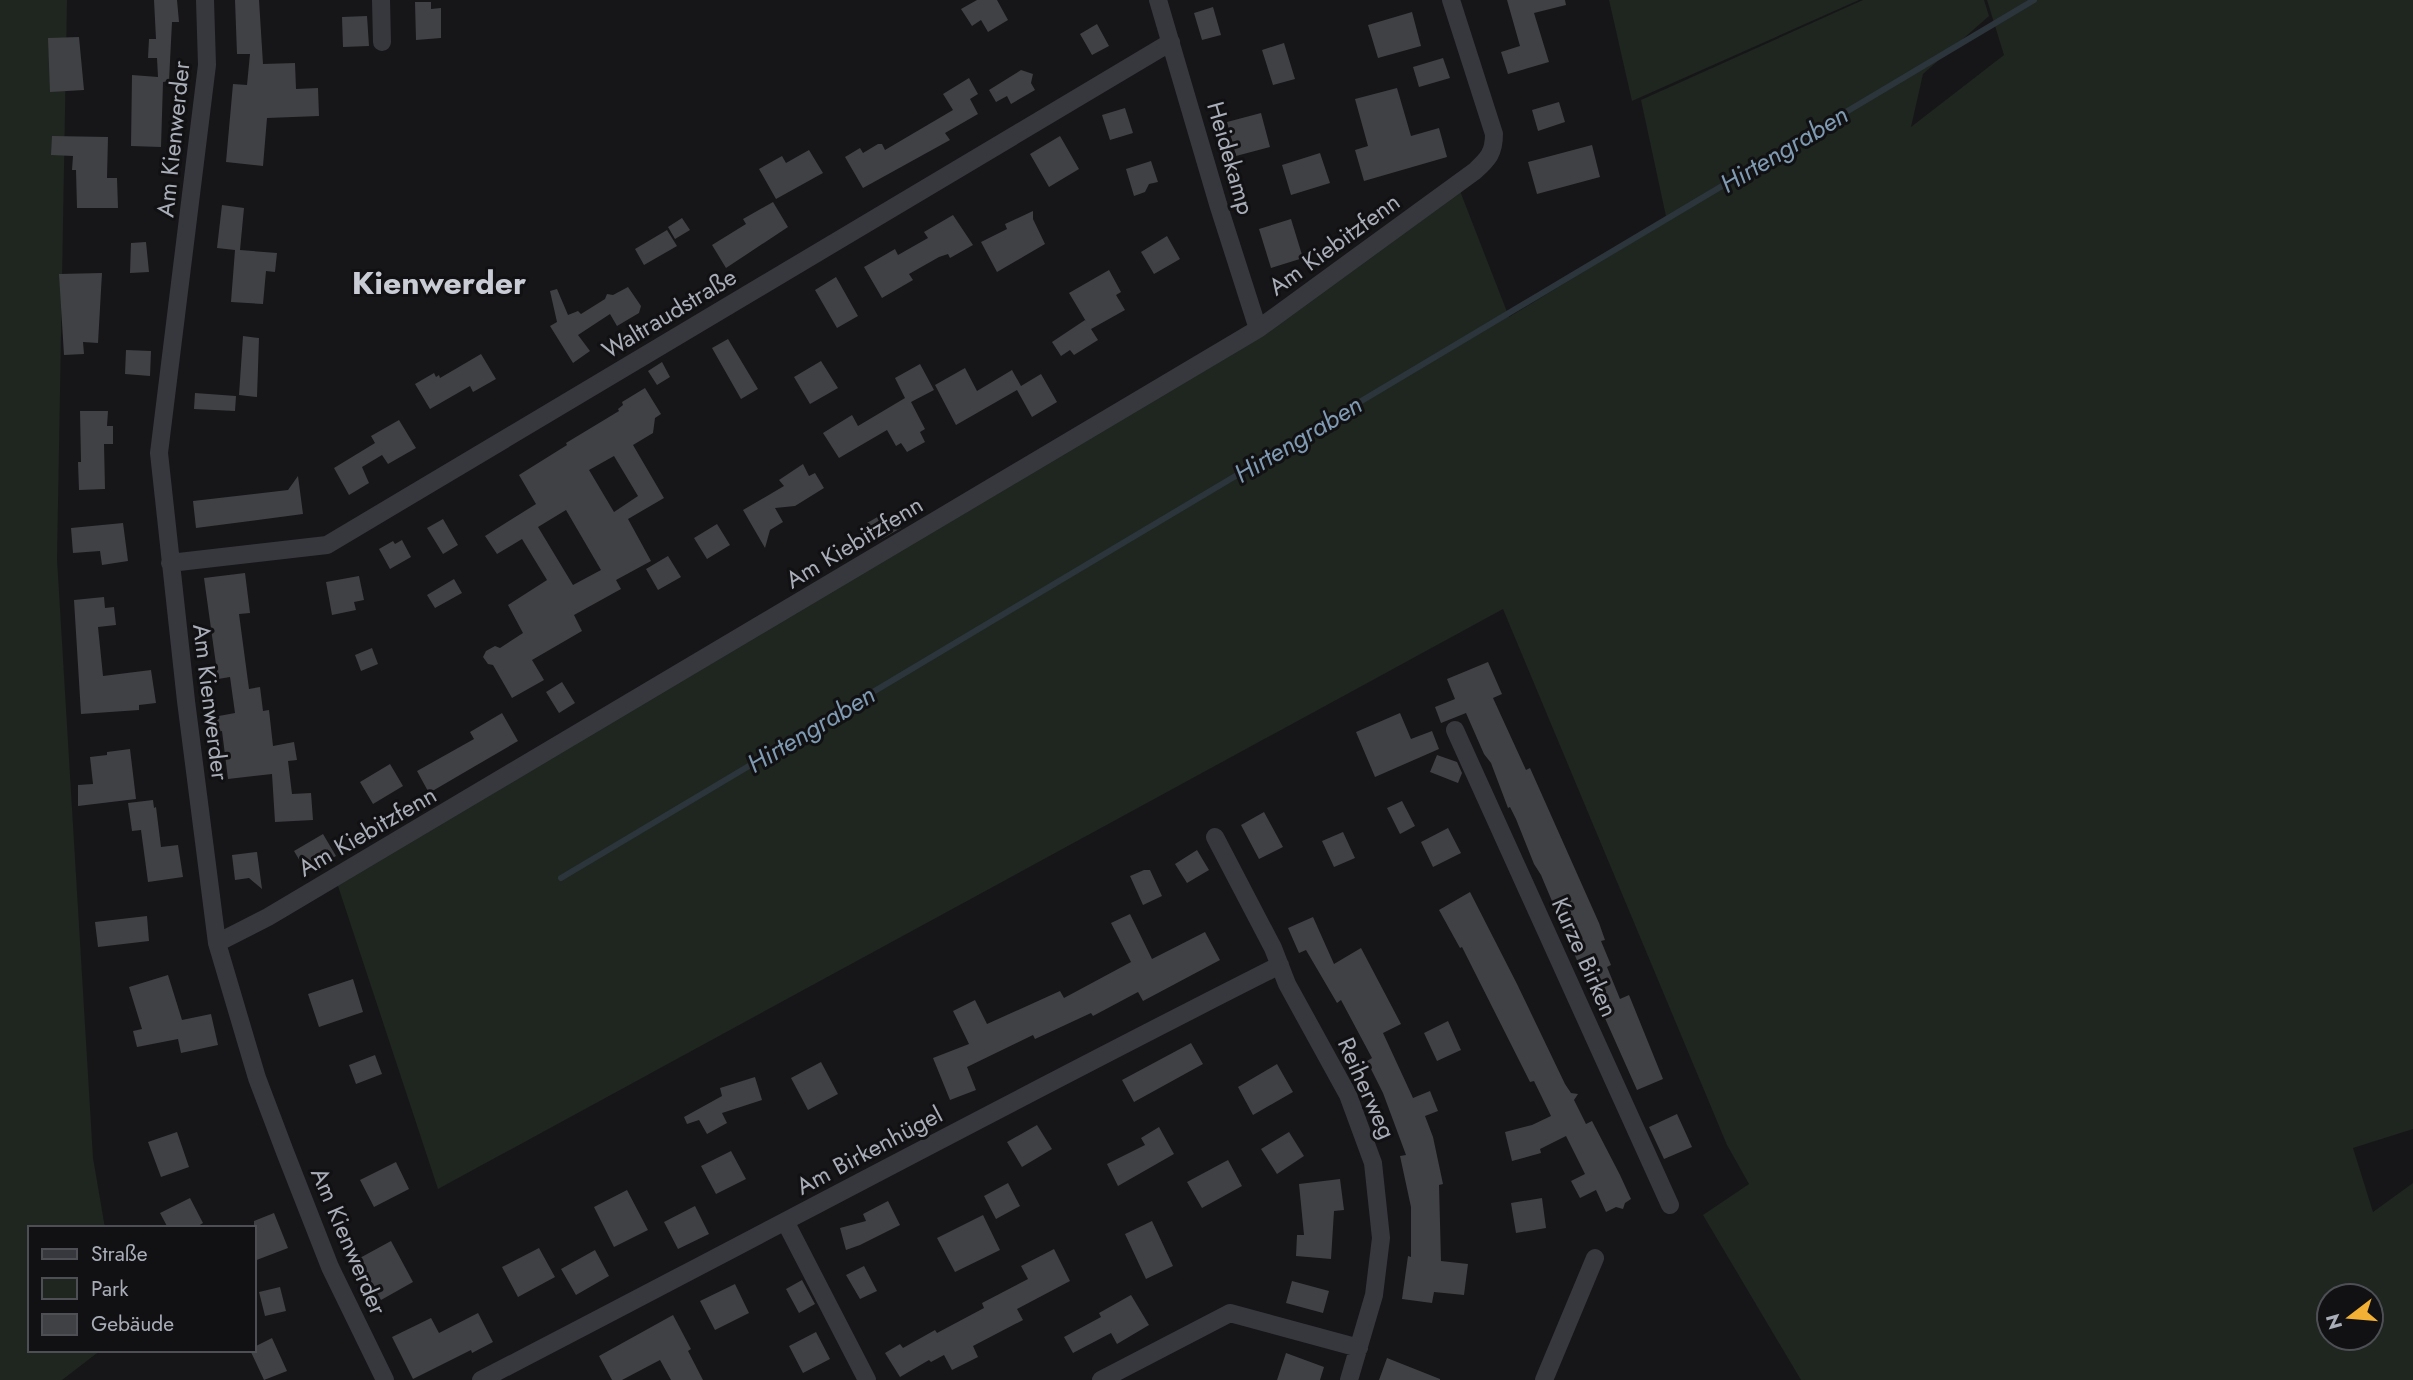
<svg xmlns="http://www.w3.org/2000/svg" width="2413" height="1380" viewBox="0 0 2413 1380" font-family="Jost,sans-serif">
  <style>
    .green { fill: #1e261f; fill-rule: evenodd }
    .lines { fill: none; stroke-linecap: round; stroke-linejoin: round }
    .stream { stroke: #2c353c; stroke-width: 6 }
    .building { fill: #404145; fill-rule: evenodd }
    .street { stroke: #37383d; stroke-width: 18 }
    .labels { text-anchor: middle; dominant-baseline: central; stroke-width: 6; stroke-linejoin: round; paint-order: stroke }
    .street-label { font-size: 24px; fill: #a8adb8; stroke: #111113 }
    .water-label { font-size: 26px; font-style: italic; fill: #7f9bb3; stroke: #111113 }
    .district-label { font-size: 32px; font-weight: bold; fill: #c9ccd4; stroke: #111113 }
  </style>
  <rect width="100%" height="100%" fill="#161618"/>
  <!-- green -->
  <path class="green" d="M0,0H67L57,559L93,1158L105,1228H30V1350H101L62,1380H0Z
    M1609,0H1859L1632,101Z
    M1863,0H1984L1989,16L1923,74L1911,127L2004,55L1987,0H2413V1129L2353,1148L2373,1212L2413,1183V1380H1801L1703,1215L1749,1184L1727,1145L1503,609L438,1189L337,883L1263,333L1460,191L1509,317L1667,221L1641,100ZM2329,1296H2371V1338H2329Z"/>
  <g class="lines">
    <!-- stream -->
    <path class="stream" d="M561,878L2034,0"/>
  </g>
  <!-- building -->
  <path class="building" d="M154,0H177L179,22H172L169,81L163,82L161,147L131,146L132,75L158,77L157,58H148L149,39H156Z
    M235,0H259L263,64L295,63L296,89L318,88L319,116L267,118L263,166L226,162L233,84L247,85L250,54H237Z
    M977,0H997L1008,20L988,32L981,20L972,26L961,9Z
    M1507,0H1565L1566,5L1534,13L1549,62L1508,74L1501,52L1520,46Z
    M415,2H431V9L441,8V38L416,40Z
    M1213,7L1221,35L1202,40L1194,13Z
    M1412,12L1421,46L1378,58L1368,25Z
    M367,16L369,46L343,47L342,17Z
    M1097,24L1109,46L1092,55L1080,34Z
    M79,37L84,90L50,92L48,38Z
    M1284,43L1295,79L1273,85L1262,50Z
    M1443,58L1450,78L1419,87L1413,67Z
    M1021,70L1033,74L1031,83L1035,90L1011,104L1007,96L996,102L989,90Z
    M969,78L978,94L970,99L978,114L945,133L950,140L863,188L845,157L860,148L863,153L878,144H882L885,150L953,110L943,94Z
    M1397,88L1411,136L1439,128L1447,157L1364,181L1355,150L1368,146L1355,99Z
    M1559,102L1565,122L1538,131L1532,110Z
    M1125,108L1133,133L1110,140L1102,115Z
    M1261,113L1270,147L1236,156L1227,122Z
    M52,136L108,137L107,178H117L118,208H77L76,170H72L73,156L51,155Z
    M1060,136L1079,169L1049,187L1030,154Z
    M1592,145L1600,177L1537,194L1528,162Z
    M809,150L823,173L776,199L759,169L782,156L786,163Z
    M1320,153L1330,183L1291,195L1282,165Z
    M1151,161L1158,182L1149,184L1145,192L1134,196L1126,169Z
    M773,202L788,227L726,268L712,245L746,224L743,219Z
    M222,205L244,208L240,250L277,253L275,272L266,271L263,304L231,302L235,250L217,248Z
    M1033,211V219L1045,244L997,272L981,242L1007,229L1005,224Z
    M953,215L973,245L950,258L948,254L939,257L909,274L913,280L882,298L864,267L895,249L898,255L928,238L924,232Z
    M682,218L690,230L675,239L668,227Z
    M1291,219L1303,258L1271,268L1259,229Z
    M667,230L677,246L644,265L635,249Z
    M1167,236L1180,259L1154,274L1141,252Z
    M146,242L149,272L130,273L131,243Z
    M1109,270L1121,292L1116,295L1125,310L1091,329L1098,340L1074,355L1070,350L1061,356L1052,342L1085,320L1087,323L1069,293Z
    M102,273L98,343L83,342L84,354L64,355L59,274Z
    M836,277L858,316L837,328L815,290Z
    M628,287L641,306L639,313L617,326L610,314L578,335L590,351L573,363L550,326L557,322L550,291L557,289L568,315L578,311L581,314L605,299L607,294L613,295Z
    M243,336L259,338L257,397L239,395Z
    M728,339L758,389L741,399L712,348Z
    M126,350L151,351L150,376L125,374Z
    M481,354L496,379L473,392L470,386L430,409L415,384L434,373L436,377L439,375L440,378Z
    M821,361L838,388L810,404L794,377Z
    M662,362L670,377L657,385L648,371Z
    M920,364L934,390L911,402L925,429L920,432L925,442L907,452L901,443L896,446L887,430L839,458L823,433L852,415L858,426L905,398L895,378Z
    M965,368L977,391L1012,370L1021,386L1041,374L1057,402L1032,417L1017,390L956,425L935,385Z
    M645,388L661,414L655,418L653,433L633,445L664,498L628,519L651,561L616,580L621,589L574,615L582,631L532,660L544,680L512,698L493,665L488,664L483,657L486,651L495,646L500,648L523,633L508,605L547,580L522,539L497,554L485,536L536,504L519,475L567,445L566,443L619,411L618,409L623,405L622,402ZM614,456L638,496L614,512L589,470ZM566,510L601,570L573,585L538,527Z
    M195,393L236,396L235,411L194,409Z
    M80,411H108L107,426H113V444H104L105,489L79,490L78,462H81Z
    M399,420L416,448L388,464L382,455L362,467L369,483L349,495L334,468L375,443L371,436Z
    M803,464L809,476L815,473L824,488L795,506L775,508L783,522L770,530L765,548L743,510L784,486L779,480Z
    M298,476L303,514L196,528L193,501L288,490Z
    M893,514L901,528L878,541L867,523L881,515L884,520Z
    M443,519L458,545L443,554L427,528Z
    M123,523L128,561L102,565L100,551L73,553L71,528Z
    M717,524L730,545L707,559L694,538Z
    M402,540L411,557L390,569L379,549L393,541L395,544Z
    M668,556L681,577L658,590L646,569Z
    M245,573L250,613L239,614L249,689L260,687L263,711L269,710L273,746L294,742L297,760L288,761L292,794L311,793L313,820L275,822L272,774L228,779L222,731L210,733L208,718L235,713L230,677L218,679L204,578Z
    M359,576L364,600L354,602L356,610L332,615L326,582Z
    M454,579L462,593L435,608L427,595Z
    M104,597L105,608L114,607L116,625L98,627L103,676L151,670L156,703L139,705V710L81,714L74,600Z
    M372,648L378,664L361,671L355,655Z
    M1488,662L1502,694L1493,698L1526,770L1530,768L1599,923L1605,940L1601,941L1611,965L1607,967L1620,999L1629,995L1663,1079L1637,1090L1600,1007L1603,1006L1589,974L1584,977L1541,875L1534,864L1516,819L1510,807L1508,808L1491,763L1484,754L1466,713L1441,723L1435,707L1455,699L1447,679Z
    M562,682L575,703L559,713L546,692Z
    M502,713L518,741L429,793L417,771L474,739L470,732Z
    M1400,713L1411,739L1432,731L1439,749L1375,777L1356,732Z
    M130,749L136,799L78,806V785L93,784L90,757L107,755V752Z
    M1437,755L1457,762L1462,773L1458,783L1430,772Z
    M390,764L403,786L373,804L360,782Z
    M153,800L154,808L156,807L161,847L178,845L183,877L148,882L141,830L132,831L128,803Z
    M1402,801L1415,826L1400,834L1387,808Z
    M1264,812L1283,847L1259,859L1241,825Z
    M1448,828L1461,853L1433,867L1421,842Z
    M1343,832L1355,858L1334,867L1322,841Z
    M323,834L336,856L307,873L294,851Z
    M1197,850L1209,870L1187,883L1175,864Z
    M257,852L262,889L249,878L235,880L232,855Z
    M1144,870H1150L1162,896L1143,905L1130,876Z
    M1470,892L1517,984L1565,1084L1571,1093L1578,1094L1574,1100L1586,1124L1592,1121L1620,1175L1631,1199L1625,1203L1623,1209L1616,1207L1606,1212L1596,1190L1580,1198L1571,1181L1585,1174L1566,1136L1540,1149L1541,1153L1512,1161L1505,1132L1532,1125L1551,1116L1534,1081L1530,1082L1462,947L1460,948L1439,910Z
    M1130,914L1152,959L1205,932L1220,960L1143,1001L1138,992L1093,1016L1091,1013L1035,1039L1033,1035L967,1067L976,1090L950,1100L933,1058L969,1044L953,1011L975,1000L987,1024L1060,991L1064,998L1131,962L1111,923Z
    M147,916L149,941L98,947L95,922Z
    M1313,917L1334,964L1361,948L1401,1024L1383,1033L1413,1098L1430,1091L1438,1111L1425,1116L1433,1137L1443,1184L1439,1185L1441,1261L1468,1264L1464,1295L1434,1292L1432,1303L1402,1299L1408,1256L1411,1257V1207L1400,1156L1406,1155L1383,1093L1367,1061L1372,1058L1341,1000L1337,1003L1306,950L1299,953L1288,928Z
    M168,975L182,1020L211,1014L218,1045L181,1053L178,1039L137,1047L133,1031L142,1029L129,987Z
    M353,979L363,1012L319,1027L308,994Z
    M1448,1021L1461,1050L1437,1061L1424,1033Z
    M1191,1043L1203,1064L1134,1102L1122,1080Z
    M375,1055L382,1074L356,1084L349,1065Z
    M821,1062L838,1094L808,1110L791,1078Z
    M1277,1064L1293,1092L1253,1115L1238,1087Z
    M755,1077L762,1100L722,1113L727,1123L707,1134L699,1120L687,1124L684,1117L722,1096L720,1088Z
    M1677,1114L1692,1147L1664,1159L1649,1127Z
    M1037,1125L1052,1149L1022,1167L1007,1142Z
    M1159,1127L1174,1154L1118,1186L1107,1164L1145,1145L1141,1138Z
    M177,1132L189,1167L161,1177L148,1142Z
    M1289,1132L1304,1156L1277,1174L1261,1149Z
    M731,1151L746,1179L716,1194L701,1166Z
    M1228,1160L1242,1186L1202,1208L1187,1182Z
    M396,1162L409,1189L374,1207L360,1180Z
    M1340,1179L1344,1210L1334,1211L1331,1259L1296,1256L1297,1235H1304L1299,1184Z
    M1008,1183L1020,1206L996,1219L984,1196Z
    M627,1190L648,1230L614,1247L594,1207Z
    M190,1198L203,1223L195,1228H168L160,1213Z
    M1542,1198L1546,1228L1516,1233L1511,1203Z
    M888,1201L900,1225L860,1245L846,1250L840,1228L866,1221L863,1214Z
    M695,1206L709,1234L678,1249L664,1222Z
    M274,1213L288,1248L254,1261V1221Z
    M983,1215L1000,1250L955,1272L937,1238Z
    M1152,1221L1173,1266L1146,1279L1125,1234Z
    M391,1241L413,1282L381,1300L358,1259Z
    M539,1248L555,1277L518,1297L502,1267Z
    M1054,1249L1070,1281L1017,1309L1023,1320L973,1346L978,1357L952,1370L944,1355L931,1362L929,1360L900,1377L885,1353L900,1344L903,1348L935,1330L937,1333L984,1308L982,1303L1028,1279L1021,1266Z
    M595,1250L609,1276L576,1295L561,1269Z
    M864,1266L877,1291L860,1299L846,1275Z
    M802,1280L815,1304L799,1313L786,1289Z
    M1292,1281L1329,1291L1323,1313L1286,1303Z
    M735,1284L749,1313L715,1330L700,1301Z
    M280,1287L286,1311L265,1316L259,1292Z
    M1131,1295L1149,1325L1117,1344L1111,1333L1073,1353L1064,1337L1101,1317L1099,1313Z
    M478,1313L493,1342L472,1353L471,1350L413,1379L392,1337L431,1318L439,1333Z
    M673,1315L691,1349L688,1351L703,1380H671L660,1360L622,1380H612L599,1356Z
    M816,1332L830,1359L803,1373L789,1346Z
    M272,1338L287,1371L264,1380L250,1350H254V1347Z
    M1286,1353L1324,1367L1320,1380H1277Z
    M1387,1358L1440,1379V1380H1379Z"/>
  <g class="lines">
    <!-- street -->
    <path class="street" d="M205,0L207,65L159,453L186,701L217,943L257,1078L285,1152L330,1267L385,1380
      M381,0L382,42
      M1158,0L1218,204L1258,329
      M170,563L327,545L1171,42
      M1455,730L1670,1205
      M1215,837L1273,948L1287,984L1348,1095L1373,1163L1381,1238L1374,1295L1349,1380
      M217,943L268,917L1258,329L1475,171C1488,159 1494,153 1494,134L1451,0
      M786,1223L867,1380
      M481,1380C748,1242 1012,1100 1280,965
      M1101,1380L1230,1313L1359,1348
      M1544,1380L1595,1258"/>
  </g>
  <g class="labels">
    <!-- street labels -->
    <g class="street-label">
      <text transform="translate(173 139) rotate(-84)">Am Kienwerder</text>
      <text transform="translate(1231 158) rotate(74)">Heidekamp</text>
      <text transform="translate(1334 244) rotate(-36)">Am Kiebitzfenn</text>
      <text transform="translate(669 313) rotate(-31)">Waltraudstraße</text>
      <text transform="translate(854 542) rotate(-31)">Am Kiebitzfenn</text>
      <text transform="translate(211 702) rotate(83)">Am Kienwerder</text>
      <text transform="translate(367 831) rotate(-30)">Am Kiebitzfenn</text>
      <text transform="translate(1585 957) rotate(66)">Kurze Birken</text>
      <text transform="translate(1367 1088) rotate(66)">Reiherweg</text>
      <text transform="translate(869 1150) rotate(-28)">Am Birkenhügel</text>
      <text transform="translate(349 1241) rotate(67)">Am Kienwerder</text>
    </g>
    <!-- water labels -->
    <g class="water-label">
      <text transform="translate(1784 149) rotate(-31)">Hirtengraben</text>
      <text transform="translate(1298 439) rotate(-31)">Hirtengraben</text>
      <text transform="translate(811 729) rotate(-31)">Hirtengraben</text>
    </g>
    <!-- district labels -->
    <g class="district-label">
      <text x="439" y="283">Kienwerder</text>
    </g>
  </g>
  <!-- legend -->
  <rect x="28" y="1226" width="228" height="126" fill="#111113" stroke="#4d4f55" stroke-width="2"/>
  <rect x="42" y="1249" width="35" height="10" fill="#37383d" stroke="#4d4f55" stroke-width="2"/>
  <text x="91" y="1261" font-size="21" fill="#a8adb8">Straße</text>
  <rect x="42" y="1278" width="35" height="21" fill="#1e261f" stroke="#4d4f55" stroke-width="2"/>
  <text x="91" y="1296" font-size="21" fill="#a8adb8">Park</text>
  <rect x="42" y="1314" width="35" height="21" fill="#404145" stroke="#4d4f55" stroke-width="2"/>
  <text x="91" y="1331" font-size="21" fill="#a8adb8">Gebäude</text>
  <!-- north arrow -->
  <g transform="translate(2350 1317) rotate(254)"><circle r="33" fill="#111113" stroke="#4d4f55" stroke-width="2"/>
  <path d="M0-5L12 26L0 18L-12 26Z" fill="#f2b134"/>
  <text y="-10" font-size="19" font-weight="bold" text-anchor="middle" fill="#a8adb8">N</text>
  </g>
</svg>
